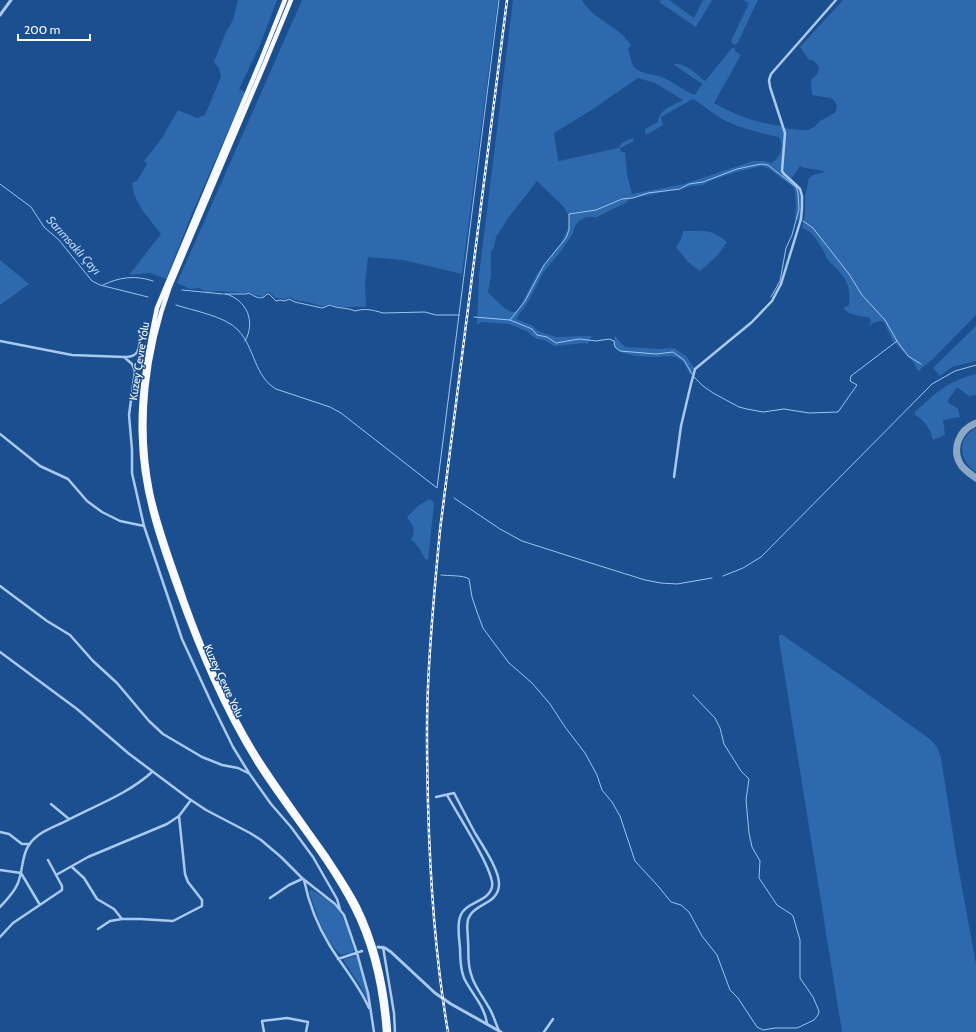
<svg xmlns="http://www.w3.org/2000/svg" width="976" height="1032" viewBox="0 0 976 1032" font-family="Cabin,sans-serif">
  <style>
    .green { fill: #2e69ad; fill-rule: evenodd }
    .lines { fill: none; stroke-linecap: round; stroke-linejoin: round }
    .stream { stroke: #9cc4f0; stroke-width: 1 }
    .taxiway { stroke: #8da7c7; stroke-width: 7 }
    .minor { stroke: #a9c9ee; stroke-width: 2.5 }
    .tertiary { stroke: #a9c9ee; stroke-width: 3 }
    .trunk { stroke: #f8faff; stroke-width: 4.5 }
    .rail-casing { stroke: #fff; stroke-width: 2.5 }
    .rail { stroke: #1b4f8f; stroke-width: 1; stroke-dasharray: 3; stroke-linecap: butt }
    .labels { text-anchor: middle; dominant-baseline: central; stroke-width: 3; stroke-linejoin: round; paint-order: stroke }
    .street-label { font-size: 11px; fill: #fff; stroke: #1b4f8f }
    .water-label { font-size: 12px; font-style: italic; fill: #b5d3f5; stroke: #1b4f8f }
  </style>
  <rect width="100%" height="100%" fill="#1b4f8f"/>
  <!-- green -->
  <path class="green" d="M238,0H277L260,45L239,89L245,92L191,216L166,279L150,273L129,275L161,234C149,218 134,204 132,183L137,181L147,164L144,161L162,138L178,110L197,118L205,115L221,77L219,68L214,62L226,32L233,20Z
    M302,0H498L462,274L403,260L368,257L365,284L366,307C354,306 340,309 330,304L325,306H321L308,302L295,300L290,297L285,299L276,298L269,292L266,293L263,297L258,295L255,296L249,292L246,293L219,291L207,292L199,288L190,289L177,283Z
    M513,0H582C594,21 617,24 631,45L628,49C630,54 631,63 634,67C642,76 655,73 664,78C675,83 682,90 695,95L702,84L673,64C685,62 695,73 705,81L732,48H734L735,49V51L741,55L714,103C735,115 757,123 781,126L784,128L800,130H808L814,127L820,121L835,113L837,106L834,100L830,98L812,95L811,80L818,73L819,67L814,61L809,60L800,47L843,0H976V315L933,359L918,371L914,363L893,341L884,322C878,320 873,323 869,326L871,321L870,318C861,315 849,316 843,308L849,305C851,287 847,279 834,266C830,262 826,259 825,253C819,244 813,231 802,228L805,215V197L809,178L813,175L825,172C817,168 807,170 800,166L791,179C804,193 802,202 800,221H798L795,219L796,206L795,192L793,187L768,168L762,166L736,172L710,181L703,185L693,186L629,199L627,202L597,217H586L579,221L575,226L573,233L561,251L543,273L528,302L516,319L531,325L540,332L556,337L592,336L587,345L585,343L554,346L544,340L537,339L526,331L509,324L481,322L477,325L479,275ZM638,78L655,83L683,100C674,105 658,110 658,122L645,129V134H648L663,125L661,117L693,99C703,105 712,113 722,119C739,128 760,133 779,137C784,147 781,157 771,163L764,161H753L684,184L632,194L627,174L625,152H621L620,148L634,141L633,138L623,142L618,148L559,161L558,160L554,133L590,111ZM537,181L563,206L569,216V226L561,243L537,274L519,309C517,311 516,312 513,312C507,312 492,297 488,292L491,276V252L494,247L496,237L509,217Z
    M660,0H669L694,18L703,0H712L696,27L659,2Z
    M743,0H758L737,44L734,45L731,41L749,3Z
    M683,231C704,231 710,228 727,242L718,255L700,271L688,262L676,247L681,239Z
    M0,260L29,284L0,305Z
    M976,326V361L952,367L940,376L933,368Z
    M615,336L625,347L659,349L674,348L687,357L694,368L690,375C683,355 674,355 656,357C648,357 625,356 619,351C616,349 614,347 613,344Z
    M976,374V395L969,396L957,387L947,402L958,409L960,417L943,420L945,435L933,440C930,429 926,421 915,415V412C937,392 946,382 976,374Z
    M976,428V472C959,460 956,439 976,428Z
    M429,499L433,501L434,504L428,560L425,559L420,549L411,539C417,530 412,524 407,517L418,506Z
    M781,634L855,685L931,740L937,747L941,758L957,860L976,964V1032H842L779,640V636Z
    M311,890C316,892 320,895 325,898C346,914 346,926 354,950L353,952L341,955C323,939 317,913 309,892Z
    M355,956L357,957L368,993L369,1004L361,987L344,961L345,959Z"/>
  <g class="lines">
    <!-- stream -->
    <path class="stream" d="M0,184L31,207L44,227L59,240L92,281L100,285L148,297
      M803,221L813,228L849,274L862,295L885,320L897,341L908,356L921,364
      M103,285C119,277 136,275 153,281
      M182,290L223,294
      M224,294H246L249,293C255,297 262,301 267,294H269L276,301L280,300L285,301L289,299L295,302L322,308L330,305C338,309 346,307 355,311C365,308 373,310 383,313L425,312L436,315H459
      M226,294C247,300 256,322 245,341
      M176,305C194,311 225,316 238,330C255,348 254,376 276,389L330,407L341,413L437,488L499,0
      M474,317L510,320L532,329L537,335L547,337L556,343L579,339L596,341L609,339L614,341L615,347L620,351L656,354L673,352L684,360L692,374
      M510,320L525,301L544,265L566,238L569,230V214L596,210L622,199L633,198L648,193L680,189L689,184L703,182L737,169L761,164L768,165L796,187L798,193L799,209L792,235L786,248L780,281L771,297
      M694,377L703,386L713,393L739,407L747,409L763,412L784,409L809,413L838,412L857,385L850,381L851,376L897,341
      M454,498L500,529L522,541L594,564L645,580L661,583L677,584L712,578
      M441,575C448,576 464,575 469,579L472,597L477,612L483,628L491,639L509,663L532,683L550,704L565,727L585,753L597,775L602,790L612,802L620,816L635,861L658,886L671,902L681,905L689,912L702,936L717,955L730,990L738,998L757,1027L763,1030L775,1028H797L814,1020L818,1015L819,1011L813,997L800,978V940L793,916L791,914L777,905L759,878L760,861L752,847L749,833L746,800L749,779L741,771L724,744L720,728L715,718L693,695
      M723,576L743,568L761,557L932,384L955,371L976,365"/>
    <!-- taxiway -->
    <path class="taxiway" d="M976,423C959,430 951,449 961,465C965,471 971,474 976,478"/>
    <!-- minor -->
    <path class="minor" d="M0,341L72,355L124,357C127,357 131,357 134,355C140,352 141,337 139,331
      M124,357L132,364L135,371L129,415L132,450V473L144,526L182,639L211,702L233,747L249,773L271,804L291,827L313,857L337,899L340,909
      M0,434L40,466L68,479L87,501L102,512L120,521L144,526
      M674,477L681,426L691,384L695,369L752,322L772,301L781,284L801,219L802,208V196L800,189L795,184L784,174L782,171L785,133L770,87L769,80L771,74L836,0
      M0,586L47,621L70,635L93,661L117,683L149,721L163,734L202,757L222,765L238,768L248,773
      M0,652L77,709L128,753L188,798L206,810L250,833L261,840L281,857L302,878L335,904L344,915L357,953L368,993L374,1032
      M447,795C455,810 496,873 492,887C488,903 465,901 460,917C457,926 459,938 460,948C460,957 460,968 464,978C471,993 485,1006 487,1024
      M436,797L454,793C461,806 468,820 475,833C483,846 500,871 499,885C498,903 479,903 471,914C465,921 468,932 468,941C469,952 467,962 471,974C474,986 482,995 488,1006C493,1013 495,1022 499,1031
      M51,804L69,819
      M0,832L9,834L22,844H30
      M72,867L84,878L97,899L114,909L122,919
      M0,870L21,873L40,905
      M56,875L88,857L167,824L179,816L191,800
      M304,880C309,904 317,925 330,946C343,967 359,985 369,1008
      M270,898L289,885L302,879
      M0,907C7,899 14,893 18,883C24,867 21,850 35,838C42,831 53,827 62,823C91,807 127,795 152,772
      M98,929L110,921L122,919H140L173,921L202,906V900L188,882L185,874L179,816
      M0,937L13,923L62,890V886L48,860
      M383,947L394,1013L395,1032
      M338,959L362,951
      M264,1032L262,1021L287,1018L308,1022L306,1032
      M544,1032L553,1019"/>
    <!-- tertiary -->
    <path class="tertiary" d="M0,15L11,0
      M378,947L385,948L391,952L435,993L451,1004L501,1032"/>
    <!-- trunk -->
    <path class="trunk" d="M285,0L261,60L157,308C148,351 139,393 141,437C142,490 159,539 177,589C199,650 223,708 257,763C288,812 327,856 353,907C373,946 382,989 385,1032
      M291,0L265,63L170,286C146,351 137,424 151,493C159,530 173,565 185,601C205,657 229,712 261,762C282,794 304,824 326,855C337,872 349,889 358,907C377,946 386,989 389,1032"/>
    <!-- rail casing -->
    <g class="rail-casing">
      <path id="rail" d="M448,1032C435,957 430,879 428,803C427,764 426,726 428,687C430,635 435,583 440,530L507,0"/>
    </g>
    <!-- rail -->
    <use href="#rail" class="rail"/>
  </g>
  <g class="labels">
    <!-- street labels -->
    <g class="street-label">
      <text transform="translate(139 361) rotate(-81)">Kuzey Çevre Yolu</text>
      <text transform="translate(224 681) rotate(65)">Kuzey Çevre Yolu</text>
    </g>
    <!-- water labels -->
    <g class="water-label">
      <text transform="translate(74 245) rotate(48)">Sarımsaklı Çayı</text>
    </g>
  </g>
  <!-- scale -->
  <path d="M18 34v6h72v-6" fill="none" stroke="#ffffff" stroke-width="2"/>
  <text x="24" y="34" font-size="12" fill="#ffffff" stroke="#1b4f8f" stroke-width="3" paint-order="stroke">200 m</text>
</svg>
